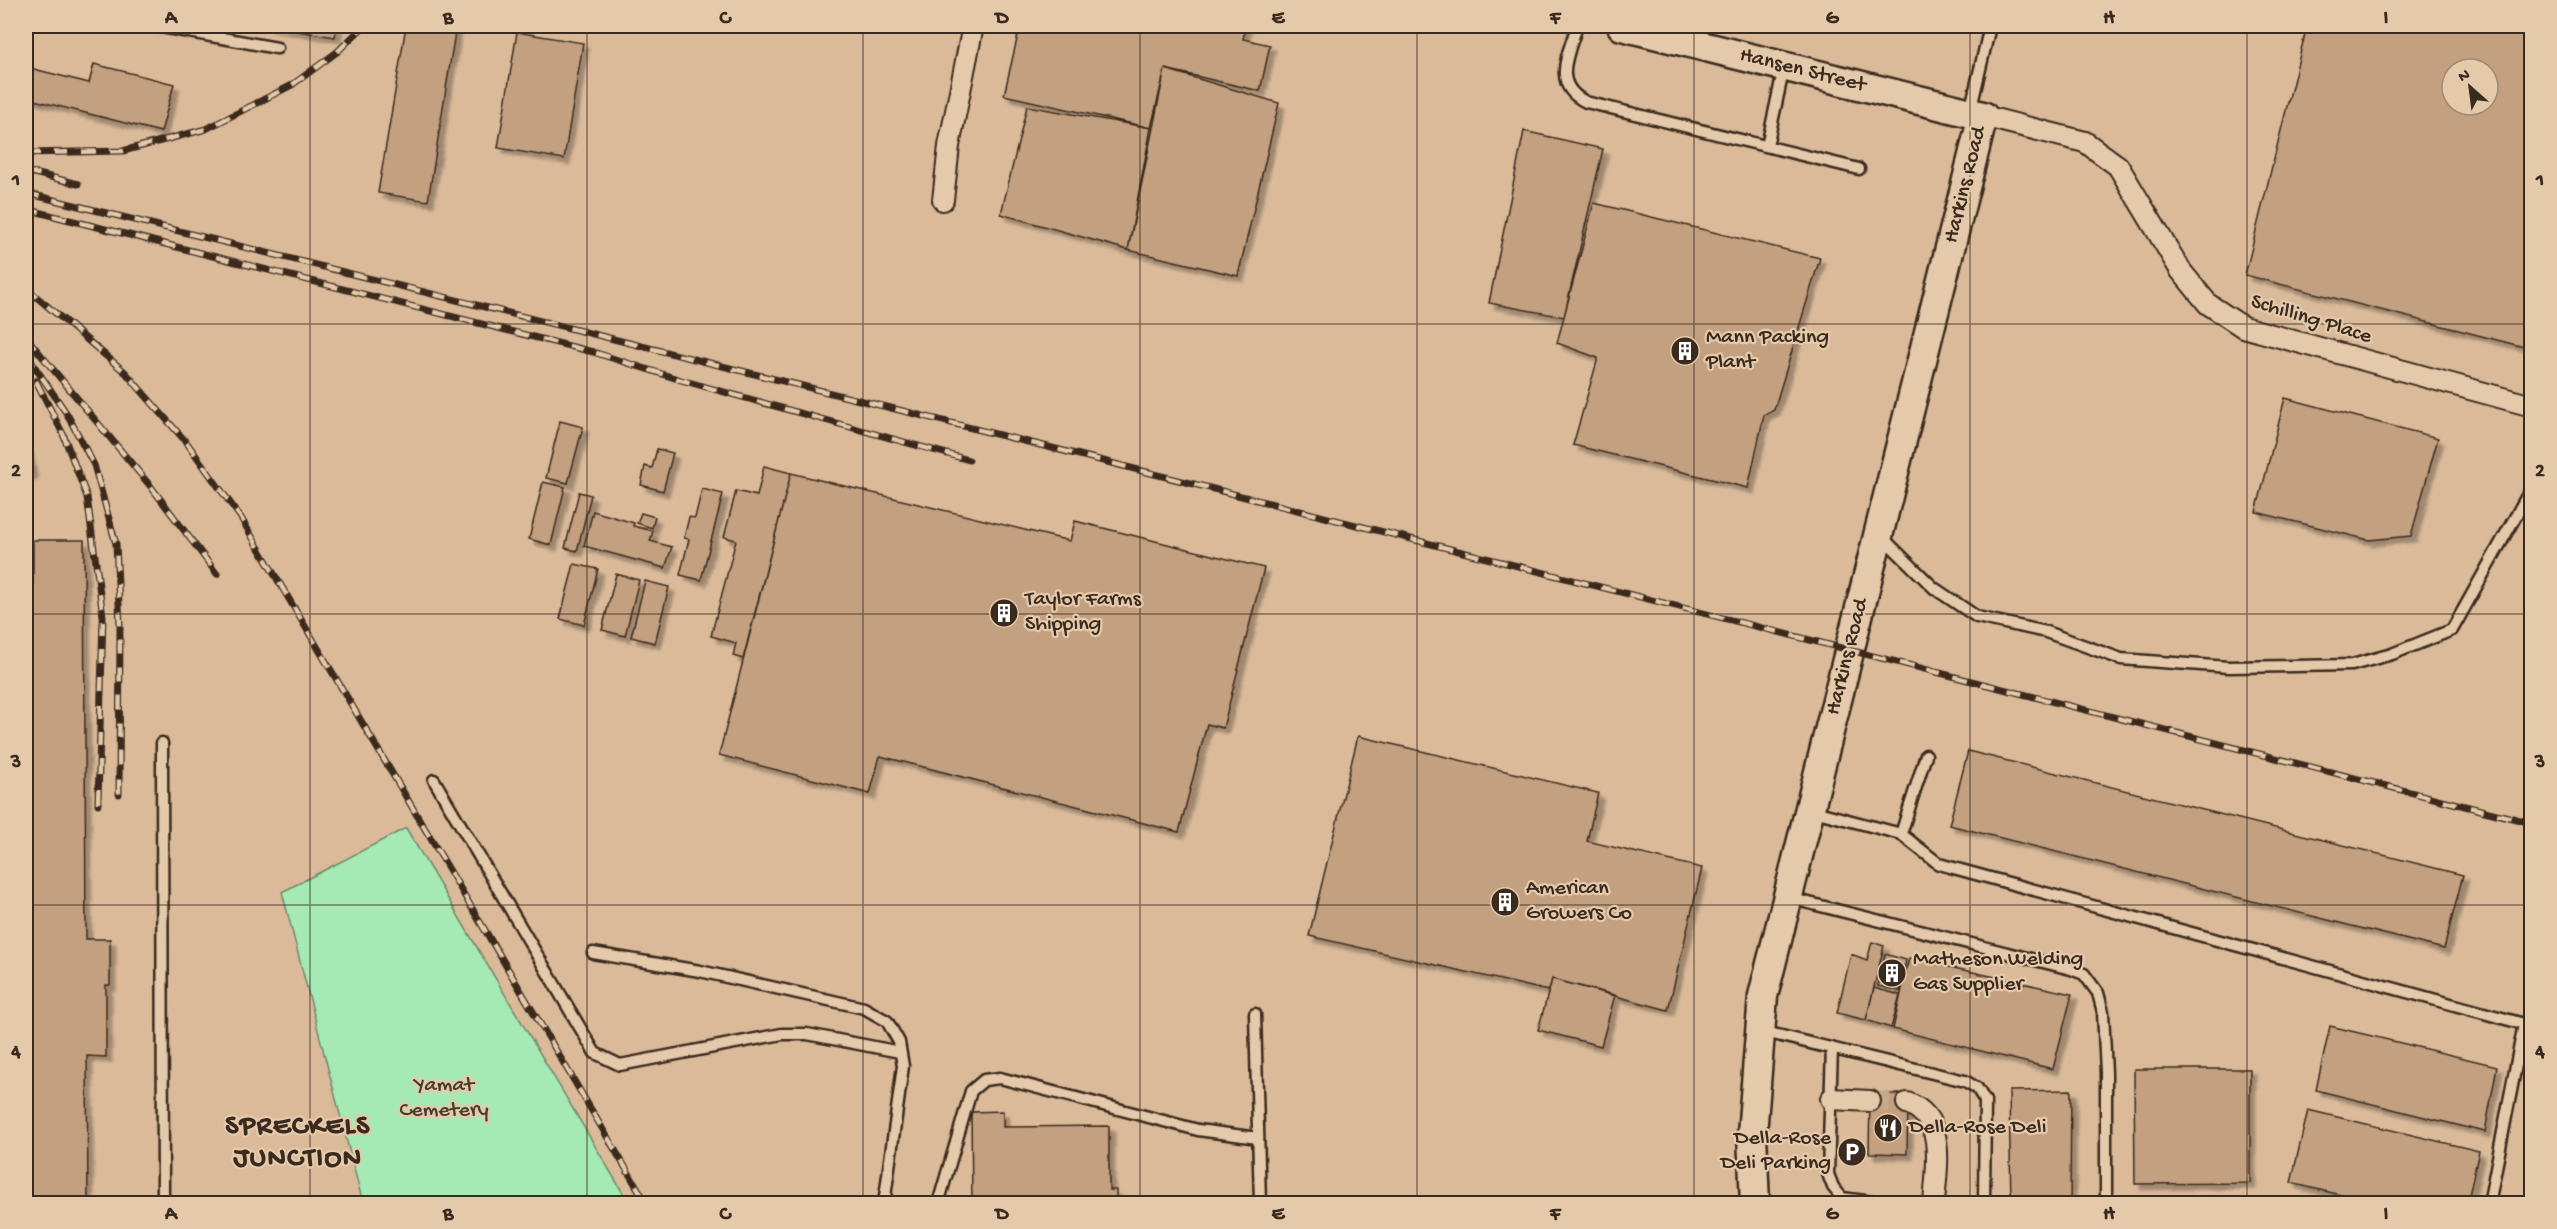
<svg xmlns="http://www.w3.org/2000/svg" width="2557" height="1229" viewBox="0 0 2557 1229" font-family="'Gochi Hand',sans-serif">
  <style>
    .built { fill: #daba99; fill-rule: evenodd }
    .green { fill: #a5e9b4; stroke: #708a69; stroke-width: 1.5 }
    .building { fill: #c2a080; stroke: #3b2a1e; stroke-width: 1.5; fill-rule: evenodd; filter: url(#shadow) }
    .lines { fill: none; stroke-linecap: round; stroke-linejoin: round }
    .street-tunnel { stroke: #c5aa8c; stroke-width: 20; stroke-dasharray: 20 10; stroke-linecap: butt }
    .lane-casing { stroke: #3b2a1e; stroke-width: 15 }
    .street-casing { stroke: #3b2a1e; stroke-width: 24 }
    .secondary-casing { stroke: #3b2a1e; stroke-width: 33 }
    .lane { stroke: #e4caab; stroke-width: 10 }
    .street { stroke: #e4caab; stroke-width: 20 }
    .secondary { stroke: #e4caab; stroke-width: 28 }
    .rail-casing { stroke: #3b2a1e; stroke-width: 7 }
    .rail { stroke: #e4caab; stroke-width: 4.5; stroke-dasharray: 14; stroke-linecap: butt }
    .grid { fill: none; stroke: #3b2a1e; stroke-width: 1.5; stroke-opacity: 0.55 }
    .labels { text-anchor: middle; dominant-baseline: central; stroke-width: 4.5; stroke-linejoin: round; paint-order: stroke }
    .street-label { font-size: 22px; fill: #3b2a1e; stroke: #e4caab }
    .poi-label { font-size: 22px; fill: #3b2a1e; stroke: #e4caab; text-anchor: start }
    .park-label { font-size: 22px; fill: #463d2d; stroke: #e4caab }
    .district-label { font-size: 28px; font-weight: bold; letter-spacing: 1.5px; fill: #3b2a1e; stroke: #e4caab }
    .neatline { fill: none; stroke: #3b2a1e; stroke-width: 2 }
    .grid-label { font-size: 20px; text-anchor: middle; font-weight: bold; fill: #3b2a1e }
  </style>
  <defs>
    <filter id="shadow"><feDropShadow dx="5.5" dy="5.5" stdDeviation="1.5" flood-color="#0004"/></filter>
  </defs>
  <rect width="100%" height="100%" fill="#e8caa8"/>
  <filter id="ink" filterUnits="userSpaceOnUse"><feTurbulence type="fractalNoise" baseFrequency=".0167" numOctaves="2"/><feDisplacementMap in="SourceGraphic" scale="12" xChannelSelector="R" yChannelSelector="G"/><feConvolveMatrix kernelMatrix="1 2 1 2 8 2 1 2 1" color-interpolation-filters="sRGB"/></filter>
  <g filter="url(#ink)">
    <!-- built -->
    <path class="built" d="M26,26H2531V1203H26ZM2452,69H2488V105H2452Z"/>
    <!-- green -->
    <path class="green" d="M406,828L629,1203H363L282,892Z"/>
    <!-- building -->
    <path class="building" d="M266,26H337L335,37Z
      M406,26H456L428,201L378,193Z
      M1020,26H1246L1243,39L1270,45L1260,91L1165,69L1151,128L1004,95Z
      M2307,26H2532V349L2245,275ZM2452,69H2488V105H2452Z
      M517,32L583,43L564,159L498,148Z
      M94,64L174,84L161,132L26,98V67L89,83Z
      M1165,69L1279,103L1238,276L1128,250Z
      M1027,106L1151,128L1128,250L1001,214Z
      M1524,131L1603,149L1564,317L1489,303Z
      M1594,203L1820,258L1774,410L1764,415L1748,488L1573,445L1598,358L1557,343Z
      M2285,398L2438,438L2411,536L2369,540L2256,512Z
      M560,421L583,427L568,483L546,478Z
      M26,444L32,473L26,475Z
      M657,449L673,453L663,491L641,485L645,466L652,468Z
      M764,466L791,473L743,659L733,656L736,643L711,636L736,540L724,537L736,491L757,496Z
      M791,473L1070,541L1075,521L1264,568L1223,728L1207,724L1179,832L880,756L870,794L719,755Z
      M543,482L565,487L551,545L529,539Z
      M702,489L723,494L701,580L680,575L689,539L684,538L689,517L695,518Z
      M579,492L591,495L577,551L565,548Z
      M593,511L634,523L633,526L653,531L650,541L672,547L665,568L584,546Z
      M641,513L655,517L652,528L637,523Z
      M33,540H84L86,939H110V985H106V1057L87,1056L88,1204H30V1190H26V624H33Z
      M574,564L598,569L584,625L560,619Z
      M616,574L639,580L625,636L602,630Z
      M645,581L669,587L655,643L631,637Z
      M1358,736L1598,793L1587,841L1702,868L1668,1010L1552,979L1549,991L1309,936Z
      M1968,751L2463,875L2444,949L1949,825Z
      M1872,942L1884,946L1866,1020L1837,1013L1851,954L1867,960Z
      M1885,954L1906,960L1900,991L1878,986Z
      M1909,958L2072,994L2053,1069L1893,1029Z
      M1552,979L1615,995L1601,1046L1538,1030Z
      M1874,988L1900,995L1891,1028L1866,1020Z
      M2330,1026L2497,1066L2485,1132L2316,1090Z
      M2134,1069H2250V1183L2135,1184Z
      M2071,1090L2070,1204H2011L2009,1091Z
      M1870,1094H1908L1907,1154L1869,1153Z
      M2308,1110L2479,1151L2467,1204H2378L2291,1183Z
      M1003,1111V1127L1109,1126V1190H1116V1204H972L971,1112Z"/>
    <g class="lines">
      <!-- street-tunnel -->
      <path class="street-tunnel" d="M1870,1101L1907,1103"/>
      <!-- lane casing -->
      <g class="lane-casing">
        <path id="lane" d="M156,26L277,48
          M1577,26C1568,55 1551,85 1586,102L1859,169
          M1970,112L1990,26
          M1767,146L1784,67
          M1881,536L1934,588L1977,617L2046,632L2121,659L2228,667L2352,665L2392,654L2452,630L2532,487
          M162,743L163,1204
          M434,780L595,1053L620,1065L782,1034H807L900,1052
          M1810,810L1901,834L1926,755
          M1901,834L1939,864L2524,1024L2489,1204
          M1789,898L2071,969L2084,974L2098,993L2103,1012L2106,1073V1204
          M593,953L700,971L864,1008L887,1021L899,1042L903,1066L884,1204
          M1255,1014L1260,1204
          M1761,1031L1965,1081L1977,1088L1985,1101L1984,1204
          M1832,1048L1828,1174L1833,1187L1842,1198L1888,1204
          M938,1204L971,1091L984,1080L1000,1078L1198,1130L1258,1138"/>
      </g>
      <!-- street casing -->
      <g class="street-casing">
        <path id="street" d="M1983,116L2085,142L2118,166L2181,271L2208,304L2243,327L2532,406
          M943,200L949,146L973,26
          M1831,1099L1870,1101
          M1907,1103C1948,1118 1936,1169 1934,1204"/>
      </g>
      <!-- secondary casing -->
      <g class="secondary-casing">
        <g id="secondary">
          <path id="s1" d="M1622,26L1983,116L1763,996L1752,1134L1755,1204"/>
        </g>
      </g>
      <!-- lane -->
      <use href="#lane" class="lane"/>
      <!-- street -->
      <use href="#street" class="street"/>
      <!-- secondary -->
      <use href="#secondary" class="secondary"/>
      <!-- rail casing -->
      <g class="rail-casing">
        <path id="rail" d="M26,153L123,151L206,129L292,85L337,52L364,26
          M26,171L78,184
          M26,193L1048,447L2532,823
          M26,209L593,352L681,380L969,460
          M26,288L125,372L187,443L241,518L647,1204
          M26,337L152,488L217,574
          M26,354L67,414L94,465L116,544L120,625L119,794
          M36,381L63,434L87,497L103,616L98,804"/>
      </g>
      <!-- rail -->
      <use href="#rail" class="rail"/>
    </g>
  </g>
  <!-- grid -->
  <path class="grid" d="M310,26V1204M587,26V1204M863,26V1204M1140,26V1204M1417,26V1204M1694,26V1204M1970,26V1204M2247,26V1204M26,324H2532M26,614H2532M26,905H2532"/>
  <!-- icons -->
  <defs>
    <g id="building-disc" transform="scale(1.5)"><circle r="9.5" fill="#3b2a1e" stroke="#e4caab"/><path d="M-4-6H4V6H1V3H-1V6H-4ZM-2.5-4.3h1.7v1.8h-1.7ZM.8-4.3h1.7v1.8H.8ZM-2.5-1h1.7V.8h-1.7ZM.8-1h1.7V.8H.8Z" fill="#fff"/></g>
    <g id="restaurant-disc" transform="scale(1.5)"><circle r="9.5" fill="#3b2a1e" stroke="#e4caab"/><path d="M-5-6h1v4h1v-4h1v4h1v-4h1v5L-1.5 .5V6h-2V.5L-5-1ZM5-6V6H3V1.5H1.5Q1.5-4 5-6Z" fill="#fff"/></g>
    <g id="parking-disc" transform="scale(1.5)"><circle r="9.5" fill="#3b2a1e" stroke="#e4caab"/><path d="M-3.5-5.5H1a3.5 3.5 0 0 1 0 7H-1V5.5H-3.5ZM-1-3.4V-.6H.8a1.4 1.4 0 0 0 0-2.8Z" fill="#fff"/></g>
  </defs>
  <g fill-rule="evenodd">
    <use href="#building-disc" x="1685" y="351"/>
    <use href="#building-disc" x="1004" y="613"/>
    <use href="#building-disc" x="1505" y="902"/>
    <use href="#building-disc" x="1892" y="973"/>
    <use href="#restaurant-disc" x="1888" y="1128"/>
    <use href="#parking-disc" x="1852" y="1152"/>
  </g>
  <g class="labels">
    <!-- street labels -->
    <g class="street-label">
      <text stroke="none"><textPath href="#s1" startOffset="186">Hansen Street</textPath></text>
      <text transform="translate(1966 185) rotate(-76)">Harkins Road</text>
      <text transform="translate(2311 320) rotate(17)">Schilling Place</text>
      <text transform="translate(1848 657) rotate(-76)">Harkins Road</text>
    </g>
    <!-- poi labels -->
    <g class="poi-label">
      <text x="1706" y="338">Mann Packing<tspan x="1706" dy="25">Plant</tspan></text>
      <text x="1025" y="600">Taylor Farms<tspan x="1025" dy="25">Shipping</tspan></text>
      <text x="1526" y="889">American<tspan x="1526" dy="25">Growers Co</tspan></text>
      <text x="1913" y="960">Matheson Welding<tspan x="1913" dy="25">Gas Supplier</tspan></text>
      <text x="1909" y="1128">Della-Rose Deli</text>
      <text x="1831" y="1139" text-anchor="end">Della-Rose<tspan x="1831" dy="25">Deli Parking</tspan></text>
    </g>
    <!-- park labels -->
    <g class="park-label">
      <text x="444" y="1086">Yamat<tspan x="444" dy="25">Cemetery</tspan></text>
    </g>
    <!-- district labels -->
    <g class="district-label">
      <text x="298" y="1127">SPRECKELS<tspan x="298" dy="32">JUNCTION</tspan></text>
    </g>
  </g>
  <!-- margin -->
  <rect width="2557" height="1229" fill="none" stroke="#e4caab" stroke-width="66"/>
  <!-- north arrow -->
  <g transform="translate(2470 87) rotate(332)"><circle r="28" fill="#e4caab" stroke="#a08a73" stroke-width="1.5"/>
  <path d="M0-4.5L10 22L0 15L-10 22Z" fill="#3b2a1e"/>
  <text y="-9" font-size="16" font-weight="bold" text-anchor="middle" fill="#3b2a1e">N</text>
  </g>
  <rect x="33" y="33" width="2491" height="1163" class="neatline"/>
  <g class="grid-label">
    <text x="171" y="23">A</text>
    <text x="448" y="23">B</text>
    <text x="725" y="23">C</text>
    <text x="1002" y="23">D</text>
    <text x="1278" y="23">E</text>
    <text x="1555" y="23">F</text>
    <text x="1832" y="23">G</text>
    <text x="2109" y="23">H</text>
    <text x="2386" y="23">I</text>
    <text x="16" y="185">1</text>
    <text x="2540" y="185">1</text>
    <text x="16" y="476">2</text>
    <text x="2540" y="476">2</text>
    <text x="16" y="767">3</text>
    <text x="2540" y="767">3</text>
    <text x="16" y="1057">4</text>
    <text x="2540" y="1057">4</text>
    <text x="171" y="1219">A</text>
    <text x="448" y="1219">B</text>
    <text x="725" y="1219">C</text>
    <text x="1002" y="1219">D</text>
    <text x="1278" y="1219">E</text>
    <text x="1555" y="1219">F</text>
    <text x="1832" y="1219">G</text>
    <text x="2109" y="1219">H</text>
    <text x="2386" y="1219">I</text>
  </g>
</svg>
